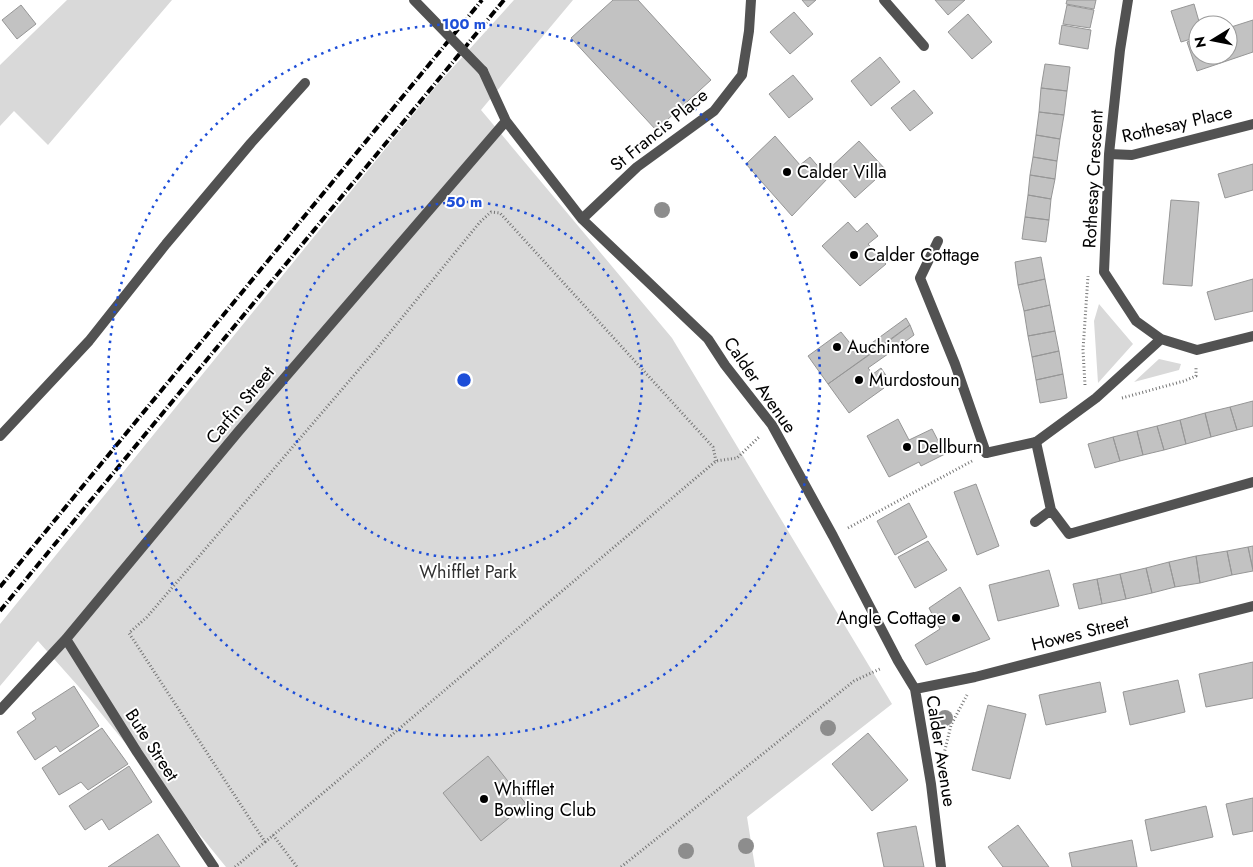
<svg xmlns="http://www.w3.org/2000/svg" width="1253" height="867" viewBox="0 0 1253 867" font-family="Jost,sans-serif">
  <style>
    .green { fill: #d9d9d9 }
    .building { fill: #c2c2c2; stroke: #969696 }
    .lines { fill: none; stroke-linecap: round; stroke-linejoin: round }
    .path { stroke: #747474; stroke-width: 3; stroke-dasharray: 1 2.5; stroke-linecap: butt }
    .lane { stroke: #525252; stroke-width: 10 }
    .street { stroke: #525252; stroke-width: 10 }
    .rail { stroke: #000; stroke-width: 4; stroke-dasharray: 8 2.5 1 2.5; stroke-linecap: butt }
    .street-bridge { stroke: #525252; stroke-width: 10 }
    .tree { fill: #8d8d8d }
    .ring { fill: none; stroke: #1d4ed8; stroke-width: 2.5; stroke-dasharray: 2.5 5 }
    .poi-dot { fill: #000; stroke: #fff; stroke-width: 2 }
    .labels { text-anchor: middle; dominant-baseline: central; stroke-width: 4; stroke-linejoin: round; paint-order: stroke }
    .street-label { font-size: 18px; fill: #000; stroke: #fff }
    .poi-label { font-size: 18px; fill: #000; stroke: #fff; text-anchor: start }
    .park-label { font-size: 18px; fill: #303030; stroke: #fff }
    .centre { fill: #1d4ed8; stroke: #fff; stroke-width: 2.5 }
    .ring-label { font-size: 15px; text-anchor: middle; font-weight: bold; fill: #1d4ed8; stroke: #fff; stroke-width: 4; stroke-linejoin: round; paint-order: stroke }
  </style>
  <rect width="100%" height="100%" fill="#fff"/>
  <!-- green -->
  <path class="green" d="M67,0H172L48,145L14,111L0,126V65Z
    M514,0H573L481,110L672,338L892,704L747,817L755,867H226L87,696L38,641L0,686V624L437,85Z
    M1099,304L1133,344L1098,383L1094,321Z
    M1159,359L1181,364L1179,370L1134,382Z"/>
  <!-- building -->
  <path class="building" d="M613,0H638L711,80L656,130L571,38Z
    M802,0H816L808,7Z
    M935,0H965L948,15Z
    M1067,0H1096L1094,9L1066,4Z
    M1194,4L1200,25H1198V37L1181,42L1171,11Z
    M21,5L36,24L17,39L2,20Z
    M1067,5L1094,10L1090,28L1063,24Z
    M794,12L813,34L790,54L770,32Z
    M968,14L992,42L972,59L948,32Z
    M1253,20V52L1197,71L1187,42L1198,38V55H1228V28Z
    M1062,25L1091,30L1088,49L1059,44Z
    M880,57L900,82L871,106L851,81Z
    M1045,64L1070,67L1067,91L1041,88Z
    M793,75L813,99L789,118L769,94Z
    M1041,88L1067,91L1064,115L1039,112Z
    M914,90L933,113L910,131L891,108Z
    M1039,112L1064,115L1060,139L1036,135Z
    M1036,135L1060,139L1057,161L1033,157Z
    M775,136L800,165L810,157L828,178L792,216L746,164Z
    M859,141L886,170L855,198L829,169Z
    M1033,157L1057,161L1055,179L1030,175Z
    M1253,164V190L1225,198L1218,174Z
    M1030,175L1055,179L1051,199L1028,195Z
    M1028,195L1051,199L1049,220L1025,217Z
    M1171,200L1199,202L1192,286L1163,284Z
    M1025,217L1049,220L1046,242L1022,239Z
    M848,222L857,232L867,223L878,236L868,244L886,264L860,286L822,246Z
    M1041,257L1045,279L1018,285L1015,262Z
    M1045,279L1050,305L1024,311L1018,285Z
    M1253,279V311L1215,320L1207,292Z
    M1050,305L1055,331L1028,336L1024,311Z
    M906,318L910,325L828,384L808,356L841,332L858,353Z
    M910,325L914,335L895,349L889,341Z
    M1055,331L1059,351L1032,357L1028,336Z
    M889,341L895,349L868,368L873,374L881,368L887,377L879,382L884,388L849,413L828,384Z
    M1059,351L1063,374L1036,380L1032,357Z
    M1063,374L1067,398L1040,403L1036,380Z
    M1253,401V426L1237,430L1230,407Z
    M1230,407L1237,430L1211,437L1205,413Z
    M1205,413L1211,437L1186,444L1180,420Z
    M898,419L909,440L932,429L945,454L921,466L919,462L889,477L867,436Z
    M1180,420L1186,444L1164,450L1157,426Z
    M1157,426L1164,450L1143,455L1137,431Z
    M1137,431L1143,455L1120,461L1113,437Z
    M1113,437L1120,461L1095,468L1088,444Z
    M976,484L999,546L977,555L954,492Z
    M909,503L927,537L895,555L877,521Z
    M928,541L947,570L915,588L898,557Z
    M1253,546V569L1248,547Z
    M1248,547L1253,571L1232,575L1227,551Z
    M1227,551L1232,575L1200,583L1196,556Z
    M1196,556L1200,583L1175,587L1169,562Z
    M1169,562L1175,587L1152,593L1146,568Z
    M1146,568L1152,593L1126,599L1120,574Z
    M1049,570L1059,606L998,621L989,585Z
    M1120,574L1126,599L1102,604L1097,579Z
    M1097,579L1102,604L1079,609L1073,584Z
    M960,587L990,639L926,665L915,645L940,629L929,608Z
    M1253,662V698L1206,707L1199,674Z
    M1178,680L1185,712L1130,725L1123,692Z
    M1100,682L1106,712L1046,725L1039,695Z
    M74,686L99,726L60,752L56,746L35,760L17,732L36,719L32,713Z
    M988,705L1026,714L1010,779L972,770Z
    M102,728L128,764L88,790L81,782L59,795L42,768Z
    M868,733L908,780L872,811L832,764Z
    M488,756L526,804L481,841L443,793Z
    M129,766L152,802L109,830L102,819L85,830L69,806Z
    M1253,798V831L1233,835L1226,804Z
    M1206,806L1213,837L1151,851L1145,820Z
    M1018,825L1049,867H1003L988,847Z
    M916,826L924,867H884L877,833Z
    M158,834L180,867H108Z
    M1132,840L1137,867H1072L1069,853Z"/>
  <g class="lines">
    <!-- path -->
    <path class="path" d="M1085,385L1083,350L1088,276
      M1122,398L1184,381L1196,376V367
      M848,528L972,461
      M944,754L951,725L967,695
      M273,835L297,867
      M265,842L716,461L737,458L759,437
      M235,867L265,842L129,633L147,617L374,352L480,222L491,212L500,213L713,447L716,461
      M621,867L854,681L882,668"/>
    <!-- lane -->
    <path class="lane" d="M938,241L920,278L955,364L986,453
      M0,436L89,341L166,244L251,143L305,83
      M1051,510L1069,534L1253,482
      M1035,522L1051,510L1036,442"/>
    <!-- street -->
    <path class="street" d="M884,0L924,46
      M1128,0L1120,50L1109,154L1104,272L1136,321L1161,339L1197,350L1253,336
      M483,71L506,121L582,219L708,339L725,365L772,425L833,536L898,661L915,689L931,784L941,867
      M1109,154L1132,155L1253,124
      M582,219L637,167L714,111L742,75L749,31L751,0
      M986,453L1036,442L1096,398L1161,339
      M66,639L137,752L214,867
      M915,689L975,677L1253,606
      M0,710L66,639L238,432L506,121"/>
    <!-- rail -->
    <path class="rail" d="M0,587L482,0
      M0,611C167,407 336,204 504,0"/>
    <!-- street-bridge -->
    <path class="street-bridge" d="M414,0L483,71"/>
  </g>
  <!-- trees -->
  <g class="tree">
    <circle cx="662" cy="210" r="8"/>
    <circle cx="945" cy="718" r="8"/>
    <circle cx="828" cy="728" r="8"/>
    <circle cx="746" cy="846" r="8"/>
    <circle cx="686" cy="851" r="8"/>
  </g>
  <!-- distance rings -->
  <g class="ring">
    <circle cx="464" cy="380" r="178"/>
    <circle cx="464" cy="380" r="356"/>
  </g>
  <!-- markers -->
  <g class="poi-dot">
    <circle cx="787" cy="172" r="5"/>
    <circle cx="854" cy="255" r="5"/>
    <circle cx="837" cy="347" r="5"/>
    <circle cx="859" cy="380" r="5"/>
    <circle cx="907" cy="447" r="5"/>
    <circle cx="956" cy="618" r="5"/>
    <circle cx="484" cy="799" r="5"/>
  </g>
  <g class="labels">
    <!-- street labels -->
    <g class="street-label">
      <text transform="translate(1177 124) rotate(-13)">Rothesay Place</text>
      <text transform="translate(659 130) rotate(-39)">St Francis Place</text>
      <text transform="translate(1093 179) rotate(-87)">Rothesay Crescent</text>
      <text transform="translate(760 385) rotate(55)">Calder Avenue</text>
      <text transform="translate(240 405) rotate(-50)">Carfin Street</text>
      <text transform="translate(1080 633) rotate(-14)">Howes Street</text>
      <text transform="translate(152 745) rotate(57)">Bute Street</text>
      <text transform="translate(941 751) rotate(81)">Calder Avenue</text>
    </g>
    <!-- poi labels -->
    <g class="poi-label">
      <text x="797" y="172">Calder Villa</text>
      <text x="864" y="255">Calder Cottage</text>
      <text x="847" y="347">Auchintore</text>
      <text x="869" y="380">Murdostoun</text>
      <text x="917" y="447">Dellburn</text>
      <text x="946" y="618" text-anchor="end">Angle Cottage</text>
      <text x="494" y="789">Whifflet<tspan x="494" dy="21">Bowling Club</tspan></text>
    </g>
    <!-- park labels -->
    <g class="park-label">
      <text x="468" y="572">Whifflet Park</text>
    </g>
  </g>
  <circle cx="464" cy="380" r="8" class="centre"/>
  <g class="ring-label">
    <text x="464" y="29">100 m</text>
    <text x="464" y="207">50 m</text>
  </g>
  <!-- north arrow -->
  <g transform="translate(1213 40) rotate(260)"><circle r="24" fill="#ffffff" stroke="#999999"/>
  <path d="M0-4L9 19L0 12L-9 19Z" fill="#000000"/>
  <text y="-8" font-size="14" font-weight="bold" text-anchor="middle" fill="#000000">N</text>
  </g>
</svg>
